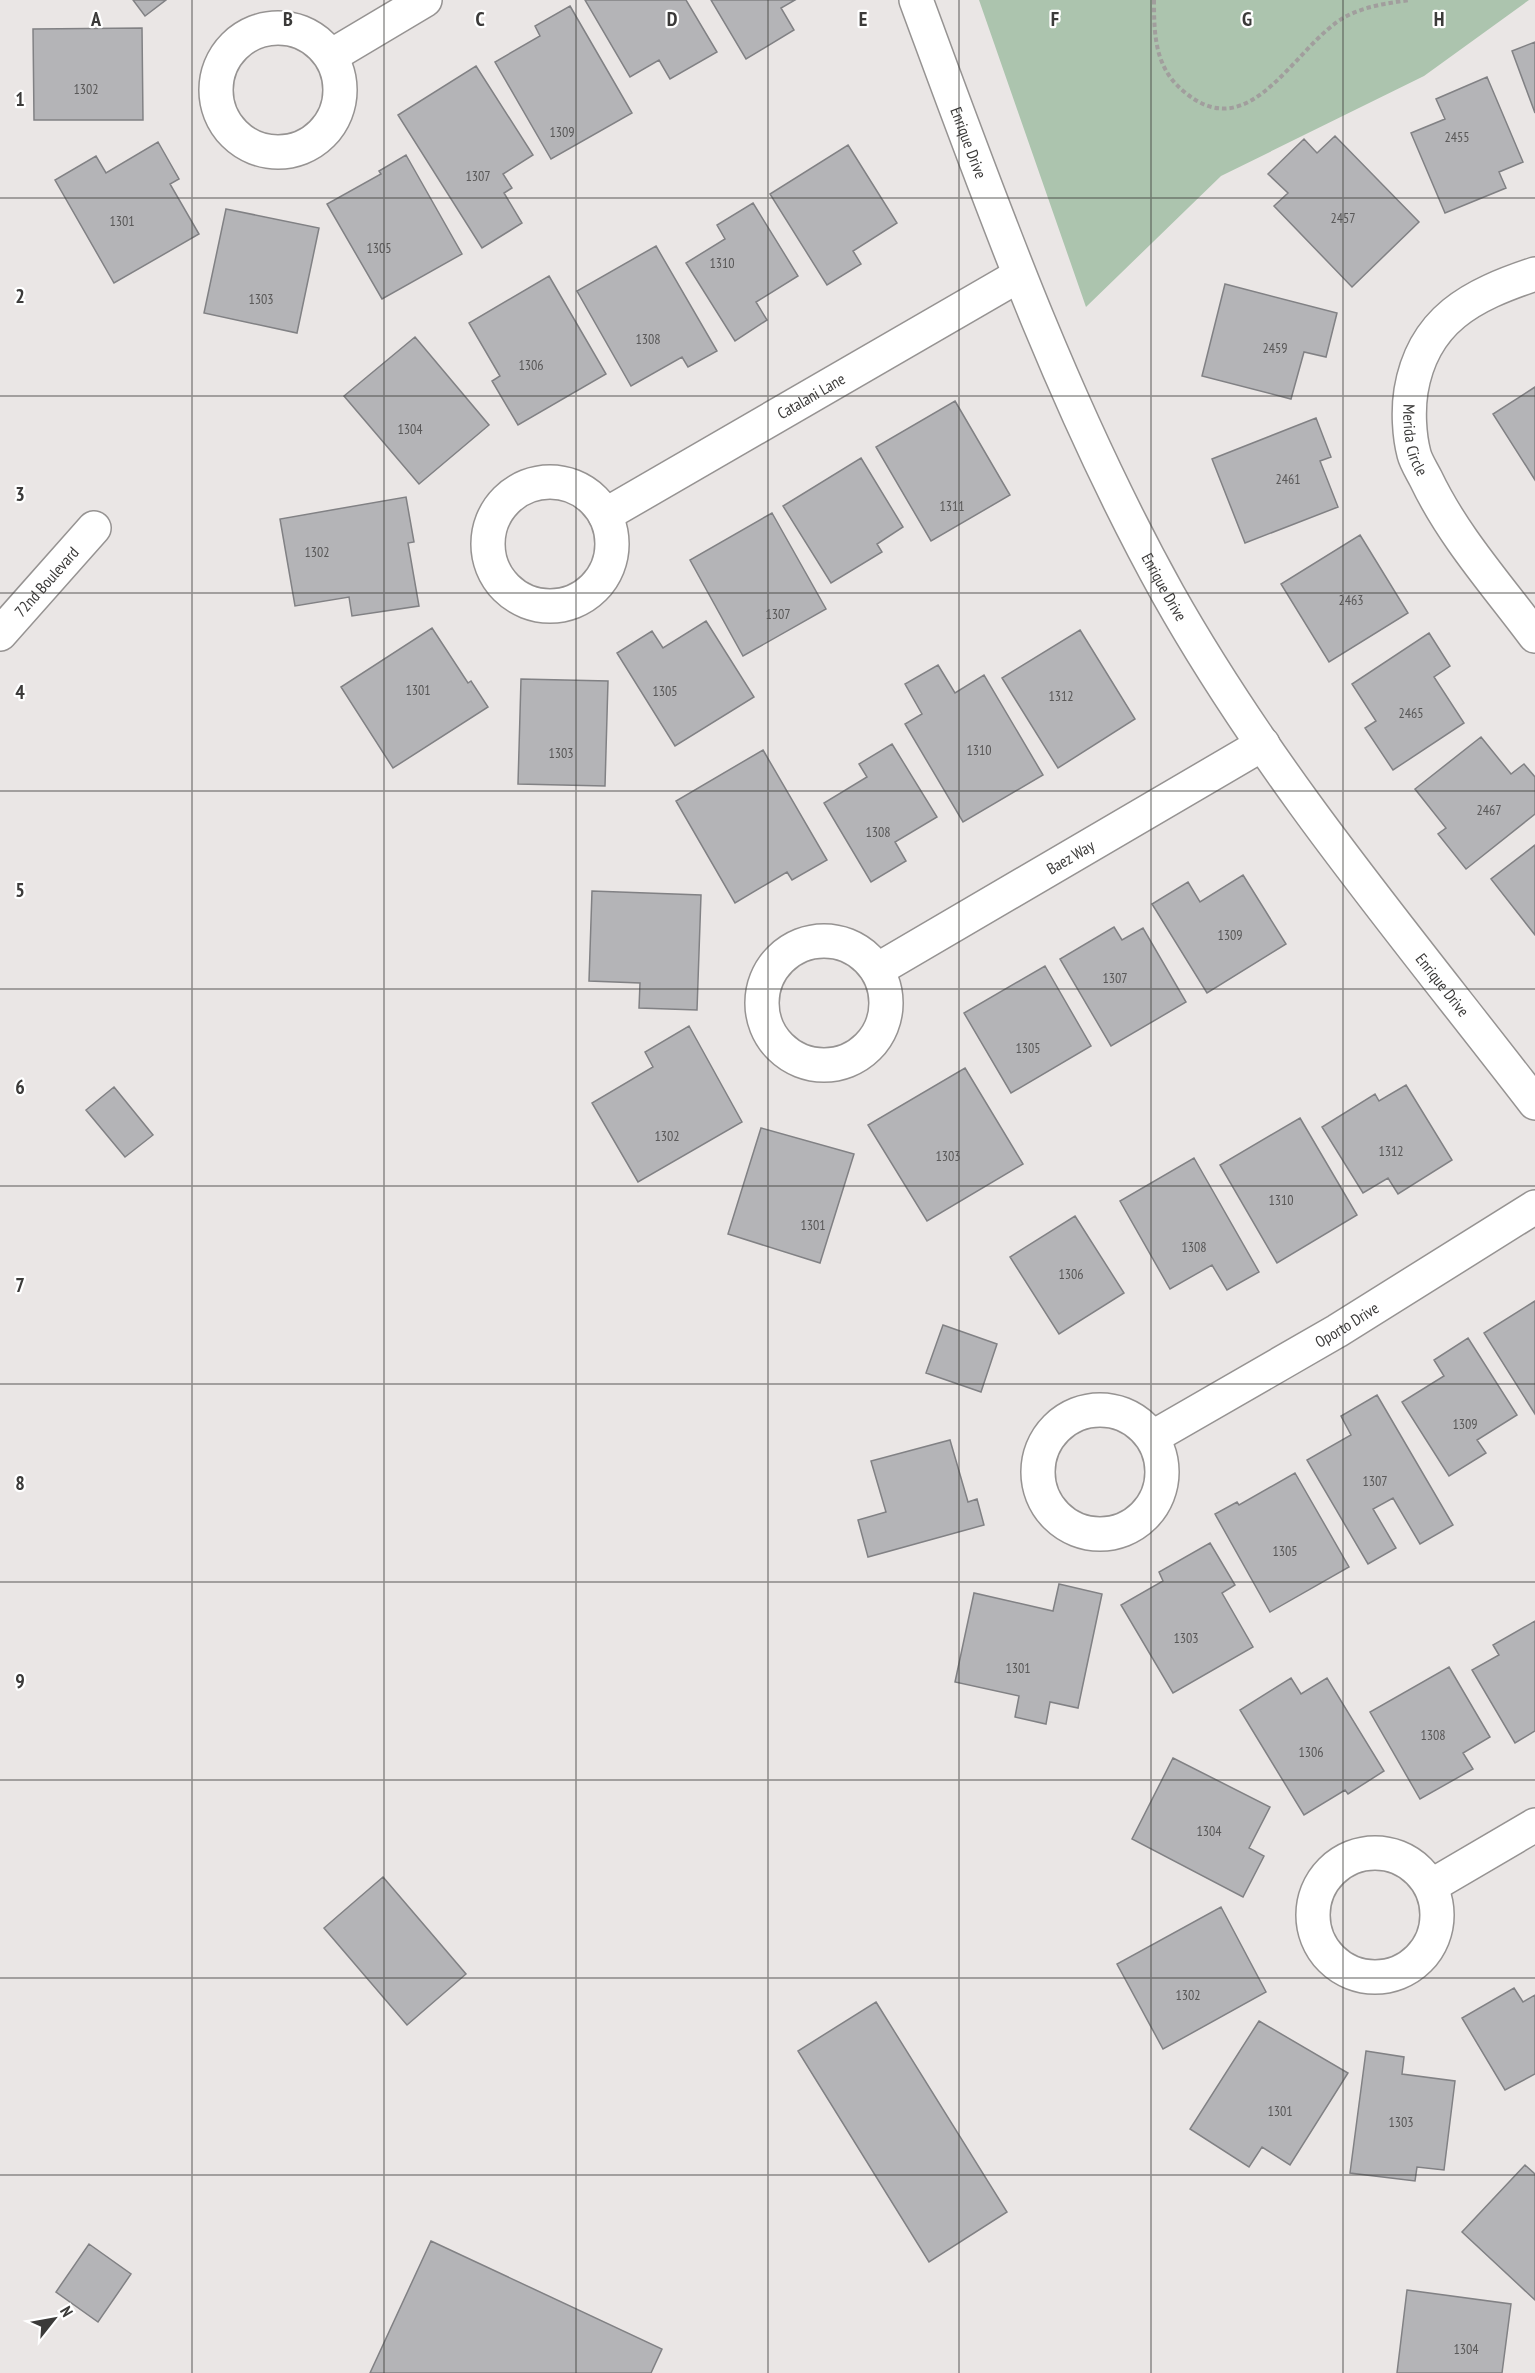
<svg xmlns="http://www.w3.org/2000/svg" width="1535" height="2373" viewBox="0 0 1535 2373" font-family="'PT Sans Narrow',sans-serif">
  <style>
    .green { fill: #acc4ae }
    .building { fill: #b4b4b7; stroke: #818184; stroke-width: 1.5 }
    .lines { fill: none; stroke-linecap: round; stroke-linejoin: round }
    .minor-casing { stroke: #969392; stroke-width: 36 }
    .path { stroke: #a19e9d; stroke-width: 4; stroke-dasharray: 4.5 3; stroke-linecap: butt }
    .minor { stroke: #fff; stroke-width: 33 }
    .grid { fill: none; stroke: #3b3a39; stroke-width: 1.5; stroke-opacity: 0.55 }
    .labels { text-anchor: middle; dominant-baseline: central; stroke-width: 4.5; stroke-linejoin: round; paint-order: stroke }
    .number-label { font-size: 14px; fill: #595858 }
    .street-label { font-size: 16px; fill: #3b3a39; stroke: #fff }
    .grid-label { font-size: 20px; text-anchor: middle; font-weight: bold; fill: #3b3a39; stroke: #fff; stroke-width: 4.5; stroke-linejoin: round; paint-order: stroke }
  </style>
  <rect width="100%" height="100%" fill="#eae6e5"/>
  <!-- green -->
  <path class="green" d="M979,0H1529L1424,76L1221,176L1086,307Z"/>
  <!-- building -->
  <path class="building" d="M133,0H166L145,16Z
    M585,0H686L717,52L670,79L659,60L630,77Z
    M711,0H795L781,8L794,30L746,59Z
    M570,6L632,113L551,159L495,62L540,36L535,26Z
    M142,28L143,120H34L33,29Z
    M1535,42V113L1512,51Z
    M476,66L533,155L503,174L512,188L504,193L522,223L482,248L398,115Z
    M1487,77L1523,162L1499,172L1506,188L1445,213L1411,133L1445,119L1436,99Z
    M1335,136L1419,222L1352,287L1274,206L1288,193L1268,174L1304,139L1317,153Z
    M158,142L179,179L170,184L199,234L114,283L55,180L96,156L106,173Z
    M848,145L897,223L853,251L861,264L827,285L770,194Z
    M406,155L462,254L382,299L327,204L381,174L379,171Z
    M753,203L798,276L756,302L767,320L735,341L686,263L725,239L717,225Z
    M226,209L319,228L297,333L204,313Z
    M656,246L717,351L688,367L682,357L631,386L577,291Z
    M549,276L606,374L518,425L492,381L500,376L469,323Z
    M1225,284L1337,313L1326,357L1304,352L1291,399L1202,376Z
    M415,337L489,425L419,484L344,396Z
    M1535,387V480L1493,414Z
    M955,401L1010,495L931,541L876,447Z
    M1316,418L1331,457L1320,461L1338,507L1245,543L1212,459Z
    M861,458L903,527L877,544L882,552L831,583L783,506Z
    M406,497L414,542L408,543L419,606L352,616L349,597L295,606L280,519Z
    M772,513L826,609L743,656L690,560Z
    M1360,535L1408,613L1329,662L1281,584Z
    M706,621L754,697L675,746L617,653L652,631L663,648Z
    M432,628L468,683L471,681L488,707L393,768L341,687Z
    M1080,630L1135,719L1058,768L1002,678Z
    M1429,633L1450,666L1434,677L1464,723L1393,770L1365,728L1376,721L1352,684Z
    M938,665L955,693L984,675L1043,775L963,822L905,724L922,714L905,684Z
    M521,679L608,681L605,786L518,784Z
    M1481,737L1511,774L1524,764L1535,777V814L1466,869L1438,834L1446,828L1415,789Z
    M892,744L937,817L895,842L906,861L871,882L824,803L867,777L859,764Z
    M763,750L827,860L792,880L787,872L735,903L676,801Z
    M1535,845V935L1491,879Z
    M1243,875L1286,944L1207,993L1152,904L1188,882L1200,902Z
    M592,891L701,895L697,1010L639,1008L640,983L589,981Z
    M1114,927L1122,940L1143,928L1186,1002L1111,1046L1060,959Z
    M1045,966L1091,1046L1011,1093L964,1013Z
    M689,1026L742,1122L638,1182L592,1103L653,1067L645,1052Z
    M965,1068L1023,1164L927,1221L868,1125Z
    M1406,1085L1452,1160L1398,1194L1388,1178L1363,1193L1322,1127L1375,1094L1379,1101Z
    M114,1087L153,1135L125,1157L86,1110Z
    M1300,1118L1357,1215L1277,1263L1220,1165Z
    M761,1128L854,1154L820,1263L728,1234Z
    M1194,1158L1259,1272L1227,1290L1212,1265L1170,1289L1120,1201Z
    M1075,1216L1124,1293L1059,1334L1010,1257Z
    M1535,1301V1414L1484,1333Z
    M943,1325L997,1344L981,1392L926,1373Z
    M1468,1338L1517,1415L1477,1440L1486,1453L1449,1476L1402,1402L1444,1376L1434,1360Z
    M1377,1395L1453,1525L1420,1544L1393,1498L1373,1509L1396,1548L1368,1564L1307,1460L1351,1435L1341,1416Z
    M950,1440L968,1502L977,1499L984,1525L868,1557L858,1520L886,1512L871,1461Z
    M1295,1473L1349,1567L1270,1612L1215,1514L1237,1502L1239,1505Z
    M1210,1543L1235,1585L1222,1593L1253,1647L1173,1693L1121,1605L1163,1581L1159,1572Z
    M1059,1584L1102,1594L1078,1708L1050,1702L1046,1724L1015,1717L1019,1696L955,1682L974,1593L1053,1611Z
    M1535,1621V1731L1515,1743L1472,1670L1499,1655L1493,1645Z
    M1449,1667L1490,1737L1463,1753L1473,1769L1420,1799L1370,1712Z
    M1291,1678L1301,1694L1327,1678L1384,1771L1348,1794L1345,1790L1304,1815L1240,1710Z
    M1173,1758L1270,1807L1249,1848L1264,1856L1243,1897L1132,1839Z
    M383,1877L466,1974L407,2025L324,1928Z
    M1221,1907L1266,1992L1163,2049L1117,1964Z
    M1514,1988L1523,2002L1535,1995V2074L1505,2090L1462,2018Z
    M876,2002L1007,2212L929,2262L798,2051Z
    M1259,2021L1348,2073L1290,2165L1262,2147L1249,2167L1190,2129Z
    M1366,2051L1404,2057L1402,2074L1455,2081L1444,2170L1417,2167L1415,2181L1350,2173Z
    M1525,2165L1535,2174V2300L1462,2232Z
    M431,2241L662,2349L651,2373H370Z
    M89,2244L131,2274L98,2322L56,2292Z
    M1407,2290L1511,2304L1502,2373H1397Z"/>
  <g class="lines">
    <!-- minor casing -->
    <g class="minor-casing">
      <g id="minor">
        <path id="s1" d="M916,0C991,203 1063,405 1168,594C1271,777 1408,938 1535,1103"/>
        <circle cx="278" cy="90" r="62"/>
        <path d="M331,56L425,0"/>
        <path id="s2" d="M1535,274C1472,295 1423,319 1411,391C1408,410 1409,435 1414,454C1416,462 1422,471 1426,479C1453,536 1497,585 1535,636"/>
        <circle cx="550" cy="544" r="62"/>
        <path id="s3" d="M605,515L1018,276"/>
        <path id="s4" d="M0,634L94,528"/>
        <circle cx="824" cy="1003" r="62"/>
        <path id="s5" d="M877,970L1263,744"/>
        <circle cx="1100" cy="1472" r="62"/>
        <path id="s6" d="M1153,1437L1337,1331L1535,1207"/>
        <circle cx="1375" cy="1915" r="62"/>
        <path d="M1431,1886L1535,1825"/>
      </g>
    </g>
    <!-- path -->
    <path class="path" d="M1154,0C1154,37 1155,70 1187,94C1252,146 1296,44 1345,17C1365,6 1388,3 1410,0"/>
    <!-- minor -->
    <use href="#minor" class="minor"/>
  </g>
  <!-- grid -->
  <path class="grid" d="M192,0V2373M384,0V2373M576,0V2373M768,0V2373M959,0V2373M1151,0V2373M1343,0V2373M0,198H1535M0,396H1535M0,593H1535M0,791H1535M0,989H1535M0,1186H1535M0,1384H1535M0,1582H1535M0,1780H1535M0,1978H1535M0,2175H1535"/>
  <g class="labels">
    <!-- number labels -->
    <g class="number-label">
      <text x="86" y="89">1302</text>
      <text x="562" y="132">1309</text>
      <text x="1457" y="137">2455</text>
      <text x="478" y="176">1307</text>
      <text x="1343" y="218">2457</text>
      <text x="122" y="221">1301</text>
      <text x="379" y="248">1305</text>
      <text x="722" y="263">1310</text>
      <text x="261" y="299">1303</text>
      <text x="648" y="339">1308</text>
      <text x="1275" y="348">2459</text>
      <text x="531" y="365">1306</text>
      <text x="410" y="429">1304</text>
      <text x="1288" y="479">2461</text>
      <text x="952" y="506">1311</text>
      <text x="317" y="552">1302</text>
      <text x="1351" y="600">2463</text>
      <text x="778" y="614">1307</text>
      <text x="418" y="690">1301</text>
      <text x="665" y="691">1305</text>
      <text x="1061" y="696">1312</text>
      <text x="1411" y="713">2465</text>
      <text x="979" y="750">1310</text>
      <text x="561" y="753">1303</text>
      <text x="1489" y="810">2467</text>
      <text x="878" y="832">1308</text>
      <text x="1230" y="935">1309</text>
      <text x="1115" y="978">1307</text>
      <text x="1028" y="1048">1305</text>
      <text x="667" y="1136">1302</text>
      <text x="1391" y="1151">1312</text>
      <text x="948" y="1156">1303</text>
      <text x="1281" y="1200">1310</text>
      <text x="813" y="1225">1301</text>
      <text x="1194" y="1247">1308</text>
      <text x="1071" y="1274">1306</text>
      <text x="1465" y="1424">1309</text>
      <text x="1375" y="1481">1307</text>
      <text x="1285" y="1551">1305</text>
      <text x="1186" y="1638">1303</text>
      <text x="1018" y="1668">1301</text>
      <text x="1433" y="1735">1308</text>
      <text x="1311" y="1752">1306</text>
      <text x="1209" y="1831">1304</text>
      <text x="1188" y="1995">1302</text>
      <text x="1280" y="2111">1301</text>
      <text x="1401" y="2122">1303</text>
      <text x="1466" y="2349">1304</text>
    </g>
    <!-- street labels -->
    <g class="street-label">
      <text stroke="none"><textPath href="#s1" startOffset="152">Enrique Drive</textPath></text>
      <text stroke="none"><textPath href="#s3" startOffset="238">Catalani Lane</textPath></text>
      <text stroke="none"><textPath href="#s2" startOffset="231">Merida Circle</textPath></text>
      <text stroke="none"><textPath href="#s4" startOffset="70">72nd Boulevard</textPath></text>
      <text stroke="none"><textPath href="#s1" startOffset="638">Enrique Drive</textPath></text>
      <text stroke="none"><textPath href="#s5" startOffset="224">Baez Way</textPath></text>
      <text stroke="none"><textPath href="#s1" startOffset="1124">Enrique Drive</textPath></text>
      <text stroke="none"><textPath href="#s6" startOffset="224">Oporto Drive</textPath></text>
    </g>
  </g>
  <g class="grid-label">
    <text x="96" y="26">A</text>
    <text x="288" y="26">B</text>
    <text x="480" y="26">C</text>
    <text x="672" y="26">D</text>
    <text x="863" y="26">E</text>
    <text x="1055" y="26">F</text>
    <text x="1247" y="26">G</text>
    <text x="1439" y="26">H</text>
    <text x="20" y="106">1</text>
    <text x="20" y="303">2</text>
    <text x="20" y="501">3</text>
    <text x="20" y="699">4</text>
    <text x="20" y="897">5</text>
    <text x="20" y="1094">6</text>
    <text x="20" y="1292">7</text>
    <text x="20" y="1490">8</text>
    <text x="20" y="1688">9</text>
  </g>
  <!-- north arrow -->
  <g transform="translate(54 2319) rotate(59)" stroke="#ffffff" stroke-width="4.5" paint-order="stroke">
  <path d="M0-4.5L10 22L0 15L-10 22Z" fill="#3b3a39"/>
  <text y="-9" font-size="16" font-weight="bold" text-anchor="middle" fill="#3b3a39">N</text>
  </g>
</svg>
